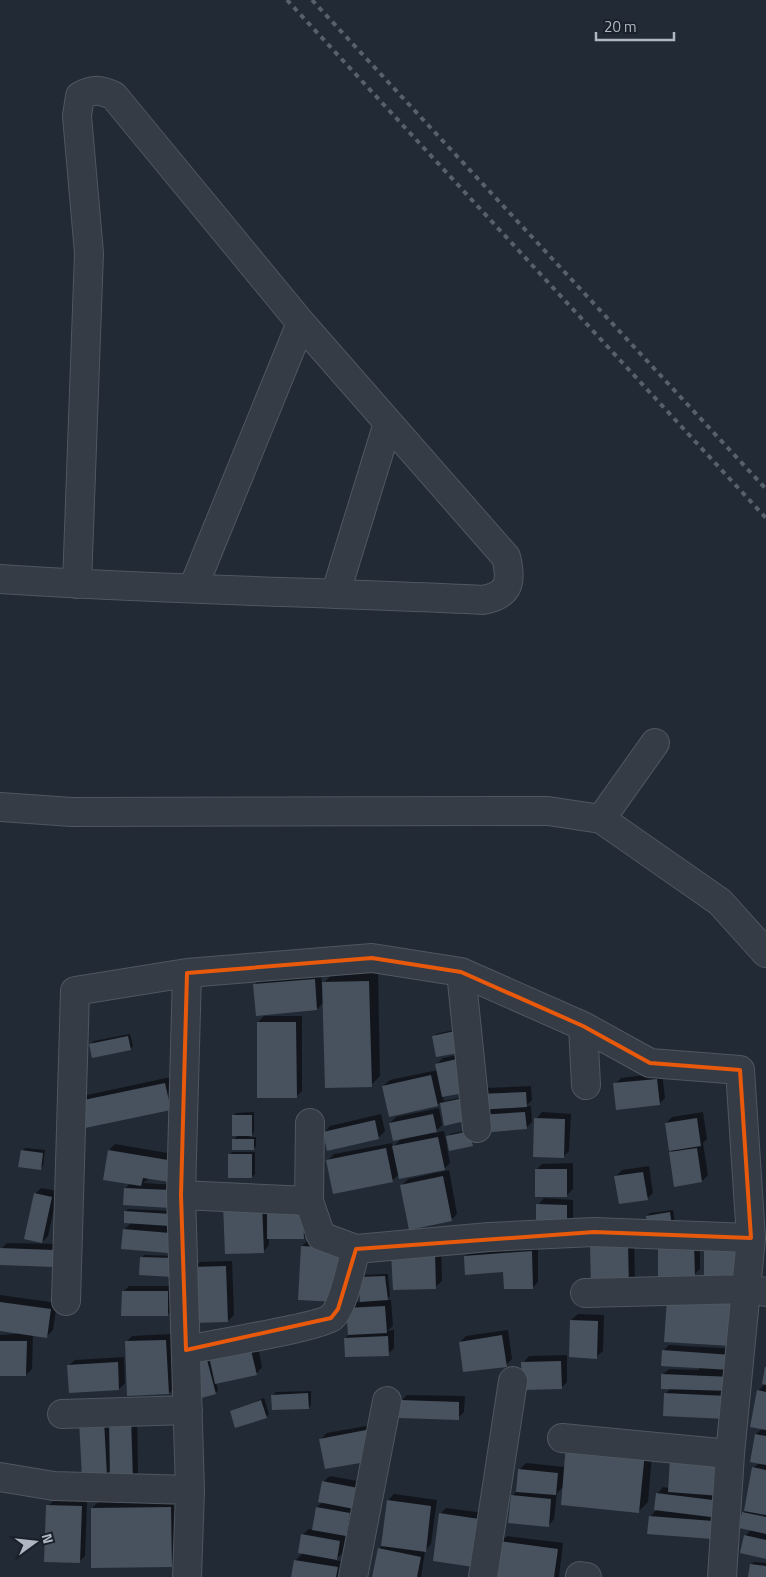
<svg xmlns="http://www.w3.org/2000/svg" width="766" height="1577" viewBox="0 0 766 1577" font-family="'Titillium Web',sans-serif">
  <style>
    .shadow { fill: #0007 }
    .building { fill: #48525e }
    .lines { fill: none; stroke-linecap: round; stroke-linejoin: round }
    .minor-casing { stroke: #4f5760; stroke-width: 30 }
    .minor { stroke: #353c46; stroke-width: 28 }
    .rail { stroke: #57616c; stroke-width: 4; stroke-dasharray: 5 5; stroke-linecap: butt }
    .marked { fill: none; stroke: #e8590c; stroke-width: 4; stroke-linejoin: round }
  </style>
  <rect width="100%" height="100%" fill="#222a35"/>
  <!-- shadow -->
  <path class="shadow" d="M378,972L380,1076L371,1085L324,1002L317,1009L254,985L261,979L321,973L322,985L333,973Z
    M264,1016H302V1091L296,1097L258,1022Z
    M458,1029L462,1049L433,1037L436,1034Z
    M130,1034L133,1046L130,1049L91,1044L94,1041Z
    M463,1054L443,1097L444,1101L467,1096L445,1124L441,1102L437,1105L383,1086L390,1080L438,1070L437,1064L443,1058Z
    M662,1073L665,1098L659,1104L615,1084L621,1078Z
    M171,1077L170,1108L81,1101L87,1095Z
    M531,1086L532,1100L526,1106H531L532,1122L526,1128L482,1131L484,1088Z
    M439,1108L442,1125L434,1133L444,1131L450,1163L444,1169L399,1174L392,1181L327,1161L334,1154L392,1143L393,1147L402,1138L390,1123L396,1117Z
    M254,1112V1132L249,1137H256V1146L253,1149L233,1140L238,1135L233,1116L236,1113Z
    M542,1112L571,1114L569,1151L563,1157L536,1119Z
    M703,1112L707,1139L703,1143L708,1175L702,1181L670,1153L674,1149L666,1123L672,1117Z
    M381,1114L385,1131L378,1138L324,1133L330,1126Z
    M473,1129L475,1142L473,1144L448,1137L450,1134Z
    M115,1144L179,1155L143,1183L177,1185L176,1200L125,1189L130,1183L104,1179L109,1150Z
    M25,1148L45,1150L43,1166L40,1168L22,1151Z
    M232,1152H255V1174L252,1177L229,1155Z
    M573,1163V1189L567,1195L536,1170L542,1164Z
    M649,1166L653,1193L647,1199L616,1176L622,1170Z
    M449,1170L457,1214L451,1220L402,1185L408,1179Z
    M41,1188L58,1191L48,1236L42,1242L35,1194Z
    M268,1197L310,1231L303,1238H269V1245L263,1252L227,1253Z
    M544,1198L573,1200V1224L538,1205Z
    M128,1209L173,1211L172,1222L167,1227L175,1228L173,1246L167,1252L124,1230L132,1222L126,1211Z
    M673,1210L675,1223L647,1216L650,1213Z
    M700,1235V1269L694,1275H659Z
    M634,1237L635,1282L628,1288L591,1244Z
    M308,1240L347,1243L344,1295L302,1246Z
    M7,1243L60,1244L59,1260L1,1249Z
    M441,1245L442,1281L435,1287L394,1289Z
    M538,1246V1282L532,1288L504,1271L465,1256L471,1250Z
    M144,1255L176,1256L173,1275L142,1258Z
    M232,1261L234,1315L228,1321L194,1268L200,1262Z
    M388,1274L390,1296L386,1300H391L393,1326L387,1331L394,1330V1348L388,1354L345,1338L349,1335L353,1302H361L362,1275Z
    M129,1286H174L173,1309L167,1315L123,1292Z
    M0,1295L57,1303L53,1330L47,1336L33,1334L32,1369L26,1375H0V1335L26,1333L0,1330Z
    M578,1314L604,1315L603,1351L596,1357L571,1320Z
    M508,1330L512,1359L506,1365L460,1342L466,1336Z
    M172,1334L175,1387L169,1393L126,1342L132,1336Z
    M256,1337L262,1367L256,1374L216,1383L218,1390L216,1393L189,1361Z
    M669,1345L738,1349L731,1412L665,1394L671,1388L662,1375L669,1369L699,1370V1367L663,1351Z
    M567,1355V1382L561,1388L523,1363L529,1356Z
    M124,1357L125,1383L119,1389L68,1366L75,1360Z
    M766,1369V1557L745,1536L751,1530L743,1513L746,1510L753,1468L759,1463L756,1434L763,1428L759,1390L765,1384Z
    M311,1391V1405L309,1408L273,1395L276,1392Z
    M407,1395L465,1396L464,1412L458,1418L401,1401Z
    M264,1398L269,1414L266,1417L231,1411Z
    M137,1411L138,1473L132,1480L111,1470L106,1475L80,1422Z
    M372,1425L378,1453L321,1439L327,1433Z
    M653,1443L648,1502L638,1512L564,1486L557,1493L554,1519L548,1526L512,1496L518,1490L520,1469L526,1463L565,1467Z
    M730,1456L718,1531L650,1517L657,1509V1494L663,1487L669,1488Z
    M330,1476L363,1482L352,1528L346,1534L343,1553L335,1560L344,1562L341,1577H293L296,1560L303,1553L302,1535L309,1529L314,1530L317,1507L323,1502V1482Z
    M394,1494L437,1500L431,1544L425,1551L421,1577H373L379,1549L382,1545L388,1500Z
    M180,1498L181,1556L171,1566L92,1508L101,1499Z
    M54,1500L87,1501L85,1556L79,1562L48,1506Z
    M446,1508L492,1514L485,1560L440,1514Z
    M507,1536L563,1543L559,1577H496L500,1542Z
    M754,1562L766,1563V1577H753L751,1564Z"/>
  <!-- building -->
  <path class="building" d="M315,979L317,1010L256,1016L253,984Z
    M369,981L372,1087L325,1088L322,982Z
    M257,1022H296L297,1098H257Z
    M455,1031L459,1053L436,1057L432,1036Z
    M128,1036L131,1050L92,1058L89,1044Z
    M457,1059L464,1093L442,1097L435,1064Z
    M431,1075L438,1106L389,1117L382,1086Z
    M657,1079L660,1105L616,1110L613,1083Z
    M165,1083L171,1110L85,1128L79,1101Z
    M526,1092L527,1107L477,1110L476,1094Z
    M464,1098L469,1120L444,1126L440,1103Z
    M525,1112L527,1129L480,1133L479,1115Z
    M433,1114L437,1132L393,1141L389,1123Z
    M232,1115H252V1136H232Z
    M534,1118L565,1119L564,1158L533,1157Z
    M697,1118L701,1146L669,1151L665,1123Z
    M375,1120L379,1139L327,1151L323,1132Z
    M470,1131L473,1146L449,1151L446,1136Z
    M438,1137L445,1170L399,1179L392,1146Z
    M232,1139H254V1150H232Z
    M386,1148L393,1182L333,1194L326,1160Z
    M697,1148L702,1182L674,1187L669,1152Z
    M21,1150L43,1153L41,1170L18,1167Z
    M108,1150L174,1161L170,1182L143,1178L141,1186L103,1180Z
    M228,1154H252V1178H228Z
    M535,1169H567V1197H535Z
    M643,1172L648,1200L619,1204L614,1176Z
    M443,1176L452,1221L409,1230L400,1185Z
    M124,1188L171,1190L170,1208L123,1205Z
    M34,1193L52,1197L42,1243L24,1239Z
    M262,1203L264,1253L225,1254L223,1204Z
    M536,1204L567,1205V1231L536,1230Z
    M267,1205H303L304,1239H267Z
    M124,1211L171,1214L170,1226L124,1223Z
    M670,1212L672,1227L648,1231L646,1216Z
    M123,1229L170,1233L168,1253L121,1249Z
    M658,1241H694L695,1277H658Z
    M590,1243H628L629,1289L591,1290Z
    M704,1245H741V1280H704Z
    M301,1246L341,1248L338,1302L298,1300Z
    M0,1248L54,1250V1267L0,1265Z
    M435,1251L436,1289L393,1290L391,1252Z
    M532,1251L533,1289H504L503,1272L465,1275L464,1256Z
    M140,1257L174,1258L173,1277L139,1275Z
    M226,1266L228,1322L194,1323L192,1267Z
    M385,1276L388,1300L360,1302L358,1277Z
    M122,1291H168V1316H121Z
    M667,1299L735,1304L732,1346L664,1342Z
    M0,1302L51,1309L47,1338L0,1331Z
    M385,1306L387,1333L348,1335L346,1308Z
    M570,1320L598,1321L597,1359L569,1357Z
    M502,1335L507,1367L463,1372L459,1342Z
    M388,1336L389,1356L345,1357L344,1338Z
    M166,1340L169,1394L127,1396L125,1341Z
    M0,1341H27L26,1376H0Z
    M249,1342L257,1375L215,1384L208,1352Z
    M662,1350L732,1355L731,1370L661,1366Z
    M206,1356L216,1394L198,1399L188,1361Z
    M561,1361L562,1389L522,1390L521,1362Z
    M118,1362L119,1390L69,1393L67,1365Z
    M765,1367H766V1385L762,1384Z
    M661,1374L732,1377V1391L661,1389Z
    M757,1390L766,1392V1430L750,1427Z
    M308,1393L309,1409L272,1410L271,1395Z
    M664,1393L727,1396L726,1419L663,1416Z
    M261,1400L267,1418L235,1428L230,1411Z
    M400,1400L459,1402V1420L399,1418Z
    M131,1416L133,1481H110L109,1417Z
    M104,1420L107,1476L82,1477L79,1421Z
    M366,1430L372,1461L325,1469L319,1439Z
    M755,1434L766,1436V1465L750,1462Z
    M566,1444L645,1452L639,1513L561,1505Z
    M670,1457L724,1462L721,1496L668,1492Z
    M752,1467L766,1470V1515L744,1511Z
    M518,1469L558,1473L556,1495L516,1492Z
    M322,1481L358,1488L354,1509L318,1502Z
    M656,1493L721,1501L719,1518L654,1510Z
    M511,1495L551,1499L549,1527L508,1523Z
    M387,1500L431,1506L426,1552L381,1546Z
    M46,1505L82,1506L80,1563L44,1562Z
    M171,1507L172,1567L91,1568V1508Z
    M316,1507L350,1513L346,1536L312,1530Z
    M742,1512L766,1517V1534L739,1528Z
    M439,1513L486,1520L480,1568L433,1561Z
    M649,1516L713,1521L712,1539L647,1534Z
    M301,1534L340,1541L337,1560L298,1553Z
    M744,1535L766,1540V1559L740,1553Z
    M499,1541L558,1549L554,1577H494Z
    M378,1548L421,1557L417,1577H372Z
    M294,1560L338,1567L336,1577H291Z
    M750,1564L766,1566V1577H748Z"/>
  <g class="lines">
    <!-- minor casing -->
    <g class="minor-casing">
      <path id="minor" d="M0,579C161,590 322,592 483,600C510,595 512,581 506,557L301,323L114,96C100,89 93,89 80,96L77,116L89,253L77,584
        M193,588L301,323
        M336,592L388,423
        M0,807L72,812L548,811L601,819L720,902L766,953
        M601,819L655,743
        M461,972L477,1128
        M583,1026L586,1085
        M181,1195L309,1201L310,1123
        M309,1201L321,1236L356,1249L489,1237L594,1232L751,1238
        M585,1293L746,1289L766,1292
        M66,1301L75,991L187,973L372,958L461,972L583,1026L650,1063L740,1070L751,1238L730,1454L722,1577
        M186,1350C208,1345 321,1327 332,1317C344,1306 351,1265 356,1249
        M62,1414L188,1410
        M562,1438L730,1454
        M0,1477L54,1486L190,1490
        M580,1576L587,1577
        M187,1577L190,1490L181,1195L187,973
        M353,1577L387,1401
        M483,1577L513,1381"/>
    </g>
    <!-- minor -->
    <use href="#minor" class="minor"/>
    <!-- rail -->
    <path class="rail" d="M287,0L766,518
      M312,0L766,489"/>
  </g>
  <!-- marked area -->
  <path class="marked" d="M372,958L461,972L583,1026L650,1063L740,1070L751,1238L594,1232L356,1249L338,1309L331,1318L186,1350L181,1195L187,973Z"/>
  <!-- north arrow -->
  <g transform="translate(35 1542) rotate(75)" stroke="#1a212a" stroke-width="4" paint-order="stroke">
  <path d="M0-4L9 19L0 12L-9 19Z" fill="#afb7c2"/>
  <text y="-8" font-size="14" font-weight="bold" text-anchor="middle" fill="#afb7c2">N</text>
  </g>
  <!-- scale -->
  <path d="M596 32v8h78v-8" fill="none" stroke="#afb7c2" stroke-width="2.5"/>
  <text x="604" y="32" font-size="15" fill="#afb7c2" stroke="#1a212a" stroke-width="4" paint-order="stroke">20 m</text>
</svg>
